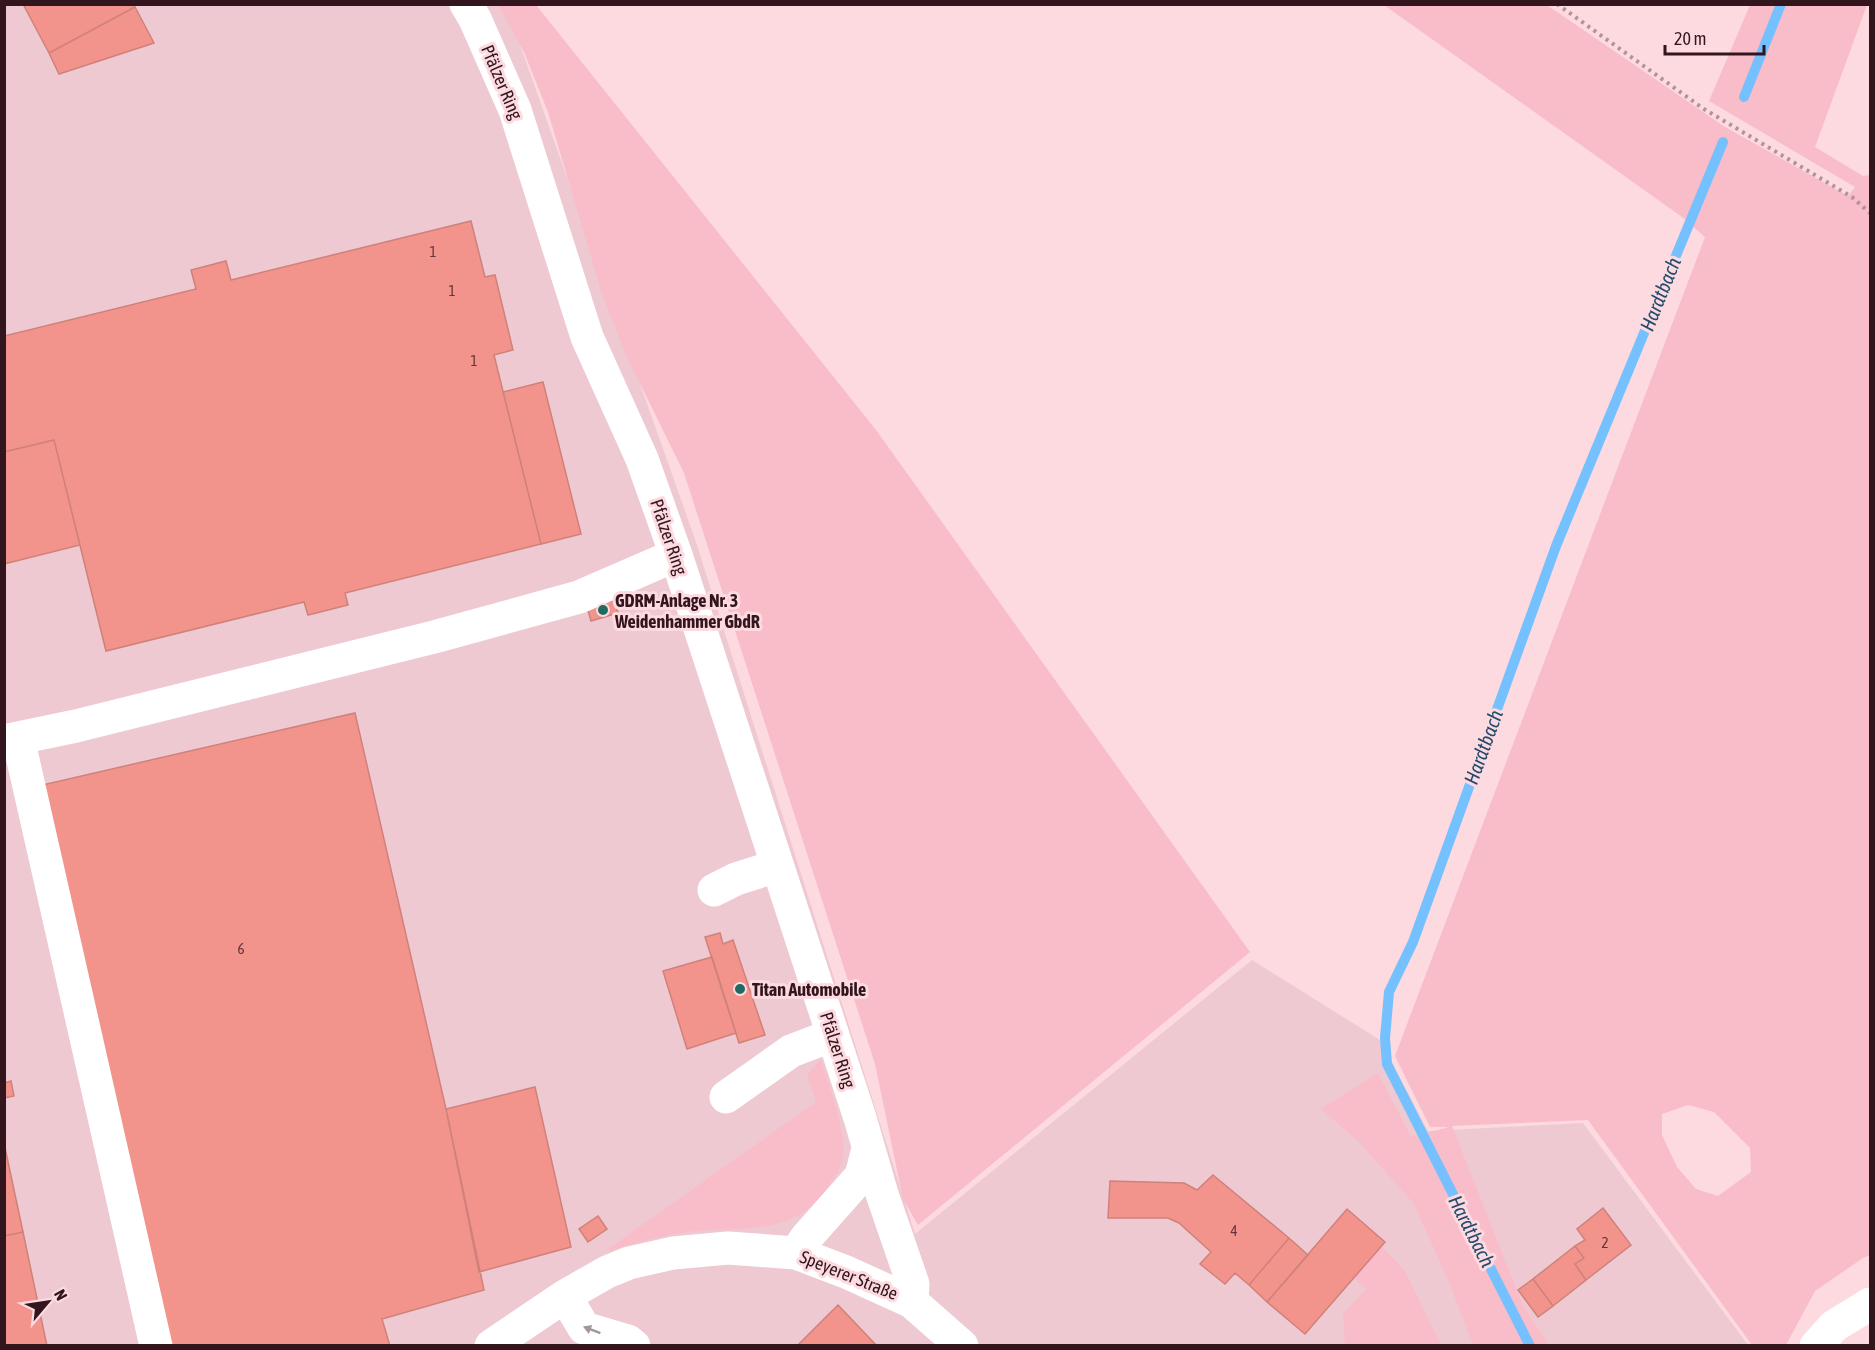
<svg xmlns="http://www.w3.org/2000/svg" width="1875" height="1350" viewBox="0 0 1875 1350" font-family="'Asap Condensed',sans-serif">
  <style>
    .built { fill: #eec9d1 }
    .green { fill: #f9bcc9; fill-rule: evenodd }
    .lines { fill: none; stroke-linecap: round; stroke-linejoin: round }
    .stream { stroke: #75c0fe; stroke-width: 10 }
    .building { fill: #f3948c; stroke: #cf817b; stroke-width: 1.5 }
    .path { stroke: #b39399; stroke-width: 4; stroke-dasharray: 3 4.5; stroke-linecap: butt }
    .minor { stroke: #fff; stroke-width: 33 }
    .oneway { fill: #a39699 }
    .poi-dot { fill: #206a62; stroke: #fcdae0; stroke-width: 2 }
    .labels { text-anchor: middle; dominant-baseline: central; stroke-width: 6; stroke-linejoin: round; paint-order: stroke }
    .number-label { font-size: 15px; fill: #633539 }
    .street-label { font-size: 18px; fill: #33151d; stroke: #fcdae0 }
    .poi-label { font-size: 18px; font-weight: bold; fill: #33151d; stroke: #fcdae0; text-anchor: start }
    .water-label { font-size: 20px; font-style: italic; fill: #244b6b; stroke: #fcdae0 }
  </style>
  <rect width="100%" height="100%" fill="#fcdae0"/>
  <!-- built -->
  <path class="built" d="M5,4L506,5L696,542L915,1234L1252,960L1380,1040L1428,1131L1583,1123L1748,1345L5,1346Z"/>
  <!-- green -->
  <path class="green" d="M498,5H536L876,430L1250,952L918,1225L903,1199L875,1064L684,473L625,353L602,294L548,112L524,52Z
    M1384,5H1547L1725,127L1848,196L1855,187L1709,101L1750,5H1867L1815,147L1863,176L1870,175V1255L1863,1258L1815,1291L1786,1345H1752L1588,1120L1452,1126L1523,1306L1549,1345H1473L1449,1282L1414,1204L1358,1141L1321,1109L1378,1073L1411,1137L1449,1127H1430L1395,1056L1705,237L1682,217ZM1688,1105L1714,1112L1750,1148L1751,1172L1718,1196L1696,1189L1677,1167L1662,1135V1114Z
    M821,1059C828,1084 847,1132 843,1157C842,1166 834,1177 829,1185C794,1241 736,1224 680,1233C656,1237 633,1243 610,1251L608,1249L816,1102L807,1075Z
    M1381,1246L1405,1271L1441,1345H1345L1343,1314L1366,1289L1354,1278Z"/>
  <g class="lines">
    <!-- stream -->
    <path class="stream" d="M1744,97L1781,4
      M1530,1346L1387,1064L1385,1038L1389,992L1413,942L1556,546L1723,142"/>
  </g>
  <!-- building -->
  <path class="building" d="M23,4H134L135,7L49,53Z
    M135,7L154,43L59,74L49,53Z
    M471,221L485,277L495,275L513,350L494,355L541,544L345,593L348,605L308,615L304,602L106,651L54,440L4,452V336L196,289L191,270L226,261L231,280Z
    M543,382L581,534L541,544L503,392Z
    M54,440L80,545L4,564V452Z
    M615,600L618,613L591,621L587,607Z
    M355,713L446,1109L484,1290L382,1319L390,1346H162L38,786Z
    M720,933L723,944L733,940L765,1035L739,1043L705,937Z
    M712,957L736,1033L687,1049L663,971Z
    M11,1081L14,1096L4,1098V1083Z
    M535,1087L571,1247L479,1272L446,1109Z
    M4,1143L23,1232L4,1236Z
    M1213,1175L1289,1238L1249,1285L1235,1273L1225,1284L1200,1264L1211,1252L1179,1223L1168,1218H1108L1110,1181L1184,1183L1197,1190Z
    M1603,1208L1631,1245L1586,1280L1575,1264L1584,1258L1575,1246L1585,1240L1577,1229Z
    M1347,1209L1385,1242L1305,1334L1267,1302Z
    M598,1216L607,1229L588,1242L579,1229Z
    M23,1232L47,1346H4V1236Z
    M1289,1238L1308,1255L1267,1302L1249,1285Z
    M1575,1246L1584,1258L1575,1264L1586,1280L1553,1306L1533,1279Z
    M1533,1279L1553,1306L1538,1317L1518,1290Z
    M838,1305L877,1346H797Z"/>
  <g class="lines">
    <!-- path -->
    <path class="path" d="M1557,4L1704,109L1852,197L1870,213"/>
    <!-- minor -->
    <path class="minor" d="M466,4L475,19L515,110L587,337L642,459L676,555L860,1118L882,1194L913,1284L912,1302
      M18,738L156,1346
      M4,741L76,726L434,637L579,597L676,555
      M714,890L736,879L777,866
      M726,1097L791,1051L833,1035
      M796,1253L806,1238L861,1176L868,1149
      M565,1296L584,1328L628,1341L634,1346
      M491,1346L565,1296L607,1272L629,1263L673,1253L728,1248L796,1253L846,1272L912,1302L962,1346
      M1816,1346L1834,1326L1870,1304"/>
  </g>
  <!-- one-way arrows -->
  <defs><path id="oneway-solid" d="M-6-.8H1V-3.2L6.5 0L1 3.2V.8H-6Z" transform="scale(1.5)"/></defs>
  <use class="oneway" href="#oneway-solid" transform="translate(592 1330) rotate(-159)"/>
  <!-- markers -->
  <g class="poi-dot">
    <circle cx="603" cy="610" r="6"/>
    <circle cx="740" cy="989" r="6"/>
  </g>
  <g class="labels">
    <!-- number labels -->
    <g class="number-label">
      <text x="433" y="251">1</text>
      <text x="452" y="290">1</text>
      <text x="474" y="360">1</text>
      <text x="241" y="948">6</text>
      <text x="1234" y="1230">4</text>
      <text x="1605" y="1242">2</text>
    </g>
    <!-- street labels -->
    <g class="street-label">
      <text transform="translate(502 82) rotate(67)">Pfälzer Ring</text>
      <text transform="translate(669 537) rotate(71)">Pfälzer Ring</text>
      <text transform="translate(838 1050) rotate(72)">Pfälzer Ring</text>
      <text transform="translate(849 1275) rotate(22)">Speyerer Straße</text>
    </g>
    <!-- poi labels -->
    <g class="poi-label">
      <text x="615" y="600">GDRM-Anlage Nr. 3<tspan x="615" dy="21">Weidenhammer GbdR</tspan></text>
      <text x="752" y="989">Titan Automobile</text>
    </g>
    <!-- water labels -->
    <g class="water-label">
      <text transform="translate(1660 294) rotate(-68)">Hardtbach</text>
      <text transform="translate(1483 747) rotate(-70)">Hardtbach</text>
      <text transform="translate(1472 1231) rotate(63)">Hardtbach</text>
    </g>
  </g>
  <!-- border -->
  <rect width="1875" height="1350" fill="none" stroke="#33151d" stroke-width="12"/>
  <!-- north arrow -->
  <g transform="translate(48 1302) rotate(61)" stroke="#fcdae0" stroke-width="4.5" paint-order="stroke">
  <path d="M0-4.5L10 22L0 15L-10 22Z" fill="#33151d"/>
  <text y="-9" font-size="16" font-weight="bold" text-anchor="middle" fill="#33151d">N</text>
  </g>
  <!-- scale -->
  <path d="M1665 45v9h99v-9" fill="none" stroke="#33151d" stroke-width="3"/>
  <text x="1674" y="45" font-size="18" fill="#33151d" stroke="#fcdae0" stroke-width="4.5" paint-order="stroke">20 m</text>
</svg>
